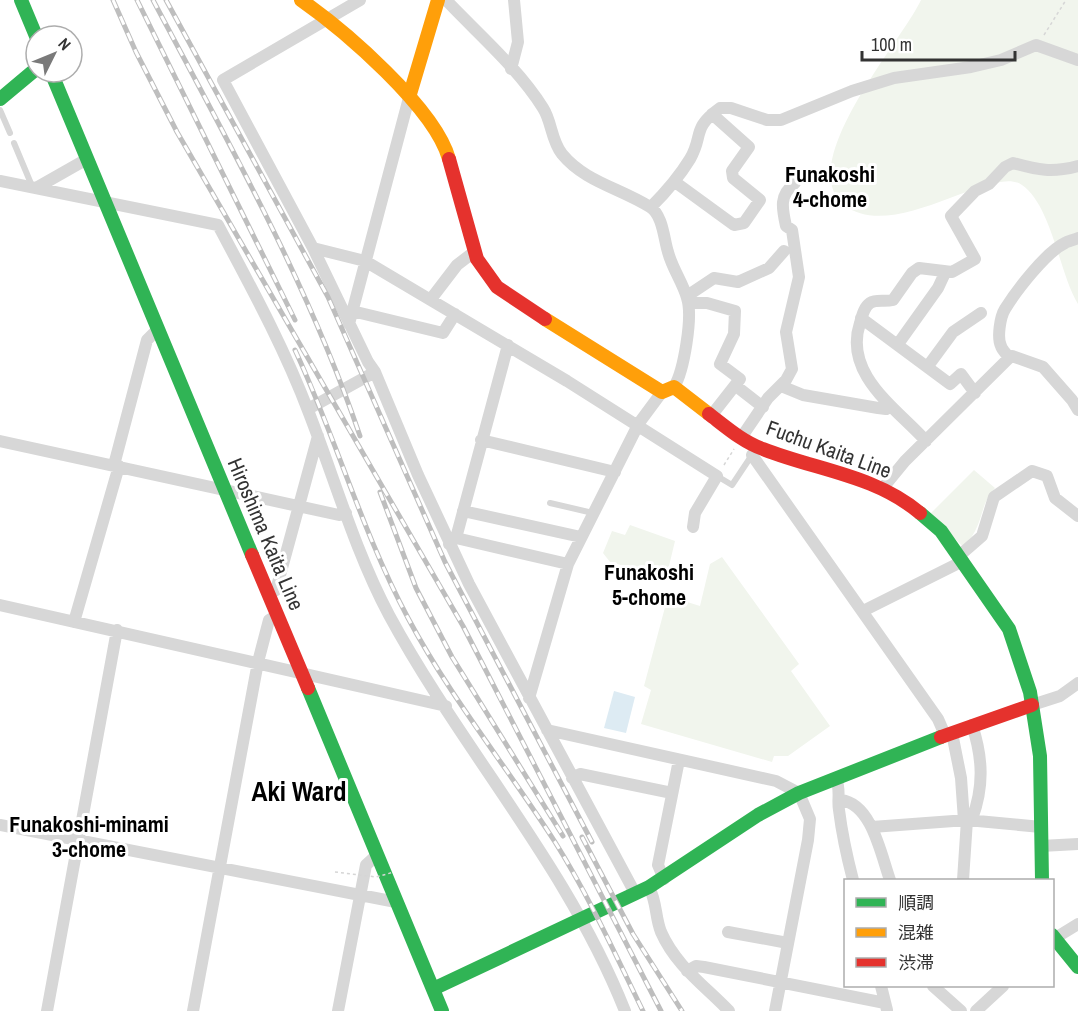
<svg xmlns="http://www.w3.org/2000/svg" width="1078" height="1011" viewBox="0 0 1078 1011" font-family="'Archivo Narrow','Noto Sans JP',sans-serif">
  <style>
    .green { fill: #f1f5ed }
    .water { fill: #ddebf3 }
    .lines { fill: none; stroke-linecap: round; stroke-linejoin: round }
    .path { stroke: #d6d6d6; stroke-width: 1.5; stroke-dasharray: 3 3; stroke-linecap: butt }
    .lane { stroke: #d7d7d7; stroke-width: 6 }
    .street { stroke: #d7d7d7; stroke-width: 12 }
    .fast { stroke: #30b455; stroke-width: 14 }
    .slow { stroke: #ff9f0a; stroke-width: 14 }
    .jam { stroke: #e5322d; stroke-width: 14 }
    .rail-casing { stroke: #bebebe; stroke-width: 5 }
    .rail { stroke: #fff; stroke-width: 3; stroke-dasharray: 9; stroke-linecap: butt }
    .path-bridge { stroke: #d6d6d6; stroke-width: 1.5; stroke-dasharray: 3 3; stroke-linecap: butt }
    .labels { text-anchor: middle; dominant-baseline: central; stroke-width: 6; stroke-linejoin: round; paint-order: stroke }
    .street-label { font-size: 21px; fill: #333; stroke: #fff }
    .neighbourhood-label { font-size: 22px; font-weight: bold; fill: #000; stroke: #fff }
    .district-label { font-size: 27px; font-weight: bold; fill: #000; stroke: #fff }
  </style>
  <rect width="100%" height="100%" fill="#fff"/>
  <!-- green -->
  <path class="green" d="M921,0H1078V304C1059,273 1052,206 1022,185C993,163 894,244 844,205C793,164 902,41 921,0Z
    M974,470L995,488C978,506 985,526 963,547L931,513Z
    M630,525L675,541L669,566L682,570L678,581L610,562L603,553L612,531L625,535Z
    M722,557L799,664L791,671L830,726L788,756H774L772,762L641,724L651,690L644,686L668,596L700,606L710,564Z"/>
  <!-- water -->
  <path class="water" d="M614,691L635,697L626,733L604,728Z"/>
  <g class="lines">
    <!-- path -->
    <path class="path" d="M1044,35L1066,0
      M724,465L734,449"/>
    <!-- lane -->
    <path class="lane" d="M0,110L10,133
      M14,143L32,186
      M717,476L732,485L752,455
      M550,503L593,513"/>
    <!-- street -->
    <path class="street" d="M360,0L223,80L313,248L368,362L375,372L418,475L469,584L635,893
      M446,0C478,34 518,68 543,108C552,122 551,140 562,154C585,182 620,188 650,207C663,215 664,240 668,252C672,268 683,283 687,298C693,316 684,371 674,387
      M511,69L518,42L514,0
      M0,181L218,225C251,287 284,347 309,413C335,480 355,551 389,615C462,750 568,867 625,1011
      M675,182L734,225L744,223L760,200L733,178L732,171L749,147L712,114
      M36,188L87,159
      M651,207C666,192 679,177 690,159C704,135 691,129 720,108H731L767,120H781L852,91L894,78L971,67L1001,60L1036,45L1078,60
      M1078,238C1074,240 1068,241 1065,243C1046,252 1016,291 1005,309C1000,317 997,338 1001,346C1002,350 1007,354 1009,358L1012,356L1043,367L1072,400L1078,410
      M313,248L365,261L567,381L717,476L695,513L693,527
      M687,296L714,278L738,282L769,268L784,251
      M431,299L457,265L474,252
      M689,303H707L735,311L734,334L720,364L740,379L711,416
      M352,311L443,333L455,314
      M861,318L950,384L961,374L975,393
      M349,324L410,94
      M898,344L938,288L945,273
      M928,366L953,332L981,313
      M736,386L763,407
      M781,386L803,395L878,408L886,409L888,405
      M308,409L375,372
      M741,438L768,398L786,380L792,369L786,332L799,277L792,230L786,226C782,208 779,195 795,183
      M481,440L615,472
      M0,441L339,515L346,513
      M926,441C896,408 843,374 860,323C862,316 864,307 870,303C876,299 885,302 893,300L912,273L919,268L952,272L975,259L951,216L975,191L989,184L1005,167L1013,163C1038,170 1052,173 1078,166
      M752,455L938,719L945,735
      M114,465L147,340L158,329
      M882,489L905,461L1009,358
      M463,511L581,537
      M456,538L568,564
      M449,544L456,538L508,345
      M959,556L982,536L994,497L1032,471L1047,476L1055,498L1078,516
      M269,594L276,590L318,436
      M0,605L446,706
      M863,611L963,561
      M74,622L119,466
      M529,698L568,564L639,423L662,392
      M1032,705L1060,696L1078,683
      M972,725C983,758 984,787 972,819
      M547,730L776,781L799,793L810,819L808,840L775,1011
      M952,733L961,778L964,820
      M572,778L580,774L672,793
      M836,778C841,791 837,799 839,810C842,834 847,857 853,880
      M841,800C872,804 881,855 890,880
      M967,820L1041,827
      M0,825L396,902
      M872,827L967,820L963,880
      M1041,846L1078,844
      M664,879L658,865L679,760
      M649,887C657,902 655,917 661,932C676,966 705,986 729,1011
      M728,932L788,943
      M1052,940L1078,924
      M687,971L696,966L704,967L885,1003
      M881,986L887,1010
      M933,986L961,1011
      M47,1011L117,630
      M193,1011L258,662L269,620L277,615
      M338,1011L366,865L377,855
      M976,1011L1003,986"/>
    <!-- fast -->
    <path class="fast" d="M21,0L36,36
      M51,72L252,555
      M0,99L36,69
      M920,513L941,531L1009,629L1030,692L1040,756L1042,880
      M308,688L442,1011
      M1052,935L1078,967
      M433,989L649,887L758,815L799,793L941,737"/>
    <!-- slow -->
    <path class="slow" d="M301,0C344,30 435,108 449,159
      M410,94L438,0
      M545,319L662,392L674,387L709,414"/>
    <!-- jam -->
    <path class="jam" d="M449,159L477,259L497,287L545,319
      M709,414C726,427 743,442 763,449C816,470 875,475 920,513
      M252,555L308,688
      M941,737L1032,705"/>
    <!-- rail casing -->
    <g class="rail-casing">
      <path id="rail" d="M113,0L136,52L177,132L463,626L661,1011
        M137,0L295,320
        M153,0C228,142 308,283 360,436
        M166,0L328,297L445,562L592,842
        M295,350C336,438 362,532 408,618C450,697 507,767 555,842C589,896 615,954 643,1011
        M380,492L416,588L452,657L563,836
        M582,837L633,934L682,1011"/>
    </g>
    <!-- rail -->
    <use href="#rail" class="rail"/>
    <!-- path-bridge -->
    <path class="path-bridge" d="M335,872L376,877L394,872"/>
  </g>
  <g class="labels">
    <!-- street labels -->
    <g class="street-label">
      <text transform="translate(829 449) rotate(20)">Fuchu Kaita Line</text>
      <text transform="translate(266 534) rotate(67)">Hiroshima Kaita Line</text>
    </g>
    <!-- neighbourhood labels -->
    <g class="neighbourhood-label">
      <text x="830" y="174">Funakoshi<tspan x="830" dy="25">4-chome</tspan></text>
      <text x="649" y="572">Funakoshi<tspan x="649" dy="25">5-chome</tspan></text>
      <text x="89" y="824">Funakoshi-minami<tspan x="89" dy="25">3-chome</tspan></text>
    </g>
    <!-- district labels -->
    <g class="district-label">
      <text x="299" y="791">Aki Ward</text>
    </g>
  </g>
  <!-- legend -->
  <rect x="844" y="879" width="210" height="108" fill="#ffffff" stroke="#adadad" stroke-width="1.5"/>
  <rect x="856" y="898" width="30" height="9" fill="#30b455" stroke="#adadad" stroke-width="1.5"/>
  <text x="898" y="909" font-size="18" fill="#333333">順調</text>
  <rect x="856" y="928" width="30" height="9" fill="#ff9f0a" stroke="#adadad" stroke-width="1.5"/>
  <text x="898" y="939" font-size="18" fill="#333333">混雑</text>
  <rect x="856" y="958" width="30" height="9" fill="#e5322d" stroke="#adadad" stroke-width="1.5"/>
  <text x="898" y="969" font-size="18" fill="#333333">渋滞</text>
  <!-- north arrow -->
  <g transform="translate(54 54) rotate(47)"><circle r="28" fill="#ffffff" stroke="#adadad" stroke-width="1.5"/>
  <path d="M0-4.5L10 22L0 15L-10 22Z" fill="#7a7a7a"/>
  <text y="-9" font-size="16" font-weight="bold" text-anchor="middle" fill="#333333">N</text>
  </g>
  <!-- scale -->
  <path d="M862 51v9h153v-9" fill="none" stroke="#333333" stroke-width="3"/>
  <text x="871" y="51" font-size="18" fill="#333333" stroke="#ffffff" stroke-width="4.5" paint-order="stroke">100 m</text>
</svg>
